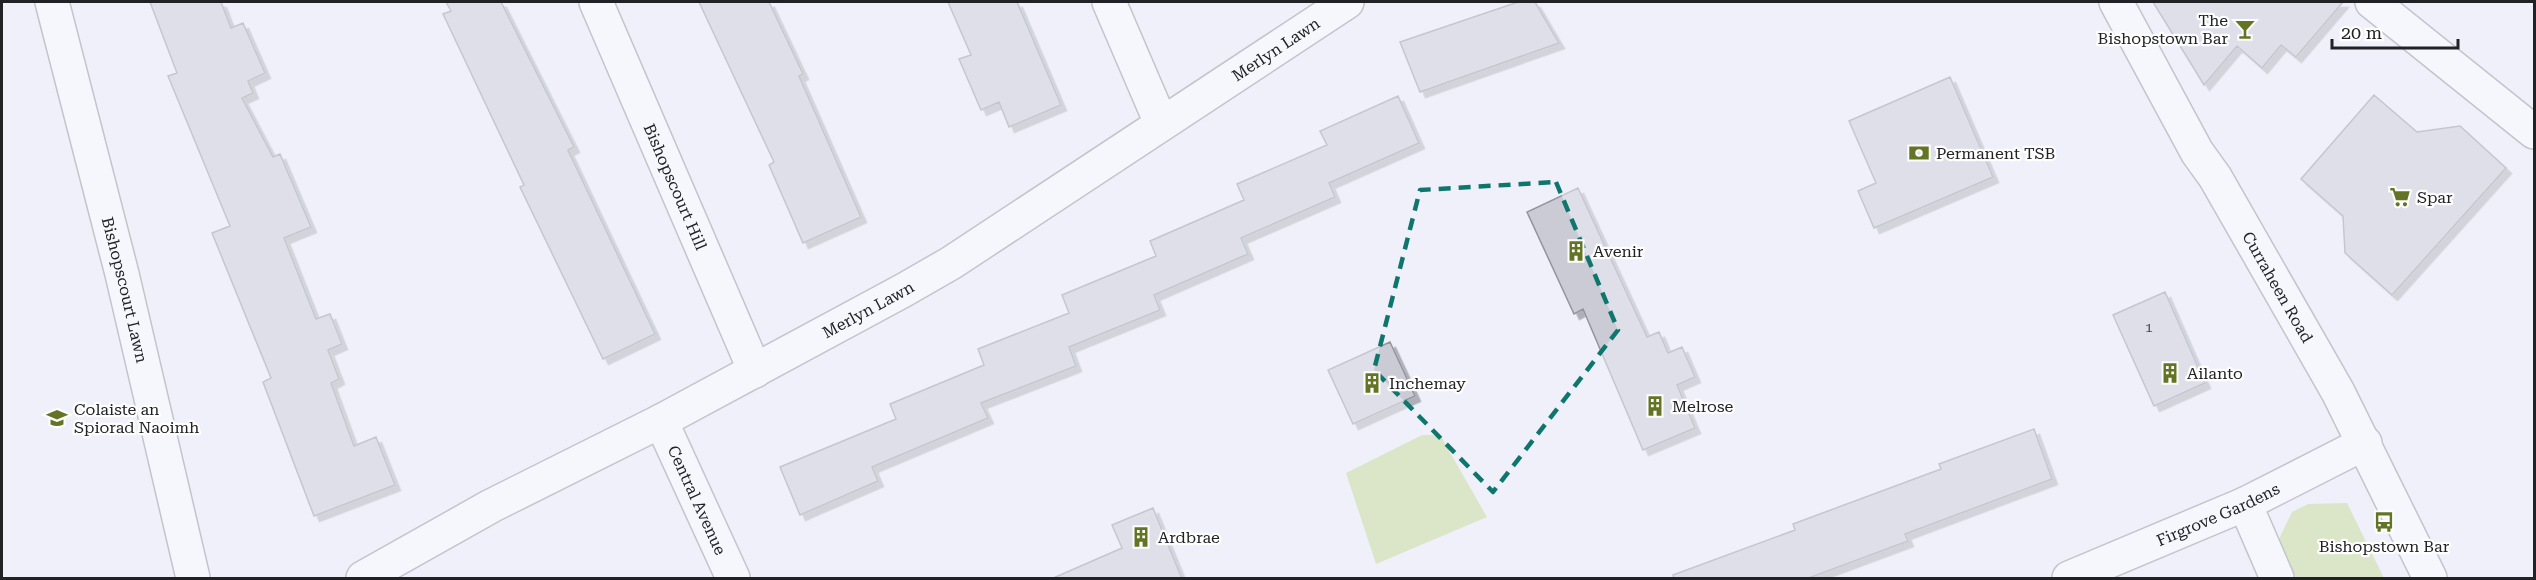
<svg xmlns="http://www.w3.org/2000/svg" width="2536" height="580" viewBox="0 0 2536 580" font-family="'Roboto Serif',serif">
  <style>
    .green { fill: #c3d88d }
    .building { fill: #cacbd4; stroke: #93959d; stroke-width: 1.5; filter: url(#shadow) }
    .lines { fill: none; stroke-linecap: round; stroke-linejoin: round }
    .minor-casing { stroke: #8e9098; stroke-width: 36 }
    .major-casing { stroke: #8e9098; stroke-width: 36 }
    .minor { stroke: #fff; stroke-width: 33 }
    .major { stroke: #fff; stroke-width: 33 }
    .marked { fill: none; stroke: #0f766e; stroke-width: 4.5; stroke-dasharray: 12 8; stroke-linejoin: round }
    .labels { text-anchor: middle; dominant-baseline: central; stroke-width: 4.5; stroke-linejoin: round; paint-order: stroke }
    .number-label { font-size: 14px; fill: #4b4c51 }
    .poi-label { font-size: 16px; fill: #212225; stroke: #fefefe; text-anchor: start }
    .street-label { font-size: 16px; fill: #212225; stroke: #fefefe }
  </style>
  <defs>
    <filter id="shadow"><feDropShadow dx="5.5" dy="5.5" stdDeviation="0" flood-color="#0004"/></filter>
  </defs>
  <rect width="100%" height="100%" fill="#eff0fa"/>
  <!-- green -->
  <path class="green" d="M1422,435H1440L1487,517L1376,564L1346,473Z
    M2347,503L2384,578H2296L2279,539L2292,512L2308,504Z"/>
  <!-- building -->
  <path class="building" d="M150,2H221L231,28L243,23L265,73L248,81L253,93L242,98L273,157L280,154L311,227L284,238L316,319L330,314L342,344L328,350L339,379L331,383L354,446L376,437L395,485L314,516L263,382L271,378L212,233L230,226L168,76L177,73Z
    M446,2H501L574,147L568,150L655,334L603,359L520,187L524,185L443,14L451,11Z
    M699,2H769L803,74L799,76L861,217L803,243L769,165L774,162Z
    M948,2H1017L1061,105L1009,127L999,102L981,110L959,59L971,55Z
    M1518,2H1535L1559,43L1420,92L1400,42Z
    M2153,2H2343L2296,57L2281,45L2262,68L2237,46L2204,85Z
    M1950,77L1993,177L1874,228L1858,191L1876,183L1849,121Z
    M2374,95L2417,132L2460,126L2506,168L2392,295L2345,253L2343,216L2301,179Z
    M1398,96L1419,143L1329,183L1335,197L1241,238L1248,254L1154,295L1160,310L1069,347L1076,366L981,403L988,418L872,467L878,481L800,515L780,467L896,419L890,404L984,365L978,349L1069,313L1062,295L1156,256L1150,241L1244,200L1237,184L1327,145L1320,131Z
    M1578,188L1647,337L1659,332L1668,353L1682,347L1695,377L1677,385L1695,428L1643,450L1583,309L1574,314L1527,212Z
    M2165,292L2205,383L2154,406L2113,315Z
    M1390,342L1415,396L1353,424L1328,370Z
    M2034,429L2052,479L1905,534L1908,541L1806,579H1674L1673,575L1795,530L1793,524L1941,469L1939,464Z
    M1153,508L1182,579H1051L1122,548L1112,525Z"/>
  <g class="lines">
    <!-- minor casing -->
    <g class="minor-casing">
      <g id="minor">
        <path id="s1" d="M52,2L122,274L193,578"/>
        <path id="s2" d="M596,2L755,371"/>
        <path d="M1109,2L1161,123"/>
        <path id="s3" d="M2116,2L2197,152L2215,177L2338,392L2430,578"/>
        <path id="s4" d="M661,421L733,578"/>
        <path d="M2245,504L2277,578"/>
        <path id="s5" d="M363,578L491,506L661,421L904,290L951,263L1347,2"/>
        <path id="s6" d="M2069,578L2245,504L2365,443"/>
      </g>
    </g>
    <!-- major casing -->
    <g class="major-casing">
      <path id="major" d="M2372,2L2534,132"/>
    </g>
    <!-- minor -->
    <use href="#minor" class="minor"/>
    <!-- major -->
    <use href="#major" class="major"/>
  </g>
  <!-- marked area -->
  <path d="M0 0H2536V580H0ZM1556,182L1618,330L1493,492L1374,370L1420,190Z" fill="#eff0fa" fill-opacity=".55" fill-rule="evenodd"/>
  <path class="marked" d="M1556,182L1618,330L1493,492L1374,370L1420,190Z"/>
  <!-- icons -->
  <defs>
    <g id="bar-bare" transform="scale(1.62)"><path d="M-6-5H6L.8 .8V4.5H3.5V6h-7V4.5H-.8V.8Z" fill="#637524" stroke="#fefefe" stroke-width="2.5" paint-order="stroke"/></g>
    <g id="bank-bare" transform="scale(1.62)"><path d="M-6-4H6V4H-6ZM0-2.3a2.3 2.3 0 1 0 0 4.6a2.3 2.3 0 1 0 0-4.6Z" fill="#637524" stroke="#fefefe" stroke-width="2.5" paint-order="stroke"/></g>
    <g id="supermarket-bare" transform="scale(1.62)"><path d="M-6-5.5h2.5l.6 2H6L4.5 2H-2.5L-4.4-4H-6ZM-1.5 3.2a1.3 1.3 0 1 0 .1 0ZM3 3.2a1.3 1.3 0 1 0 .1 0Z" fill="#637524" stroke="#fefefe" stroke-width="2.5" paint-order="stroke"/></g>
    <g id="building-bare" transform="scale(1.62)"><path d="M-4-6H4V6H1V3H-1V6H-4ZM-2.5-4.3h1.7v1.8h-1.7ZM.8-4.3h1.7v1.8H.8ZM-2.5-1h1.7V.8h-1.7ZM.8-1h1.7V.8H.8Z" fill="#637524" stroke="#fefefe" stroke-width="2.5" paint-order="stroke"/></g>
    <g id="school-bare" transform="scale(1.62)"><path d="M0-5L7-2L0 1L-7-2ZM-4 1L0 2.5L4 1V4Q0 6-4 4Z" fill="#637524" stroke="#fefefe" stroke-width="2.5" paint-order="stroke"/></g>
    <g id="bus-bare" transform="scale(1.62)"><path d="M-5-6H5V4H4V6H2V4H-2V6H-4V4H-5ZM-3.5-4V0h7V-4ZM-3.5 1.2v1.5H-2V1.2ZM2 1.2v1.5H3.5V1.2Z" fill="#637524" stroke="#fefefe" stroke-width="2.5" paint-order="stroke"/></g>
  </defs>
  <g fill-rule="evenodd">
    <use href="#bar-bare" x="2245" y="29"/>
    <use href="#bank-bare" x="1919" y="153"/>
    <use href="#supermarket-bare" x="2400" y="197"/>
    <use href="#building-bare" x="1576" y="251"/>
    <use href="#building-bare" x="2170" y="373"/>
    <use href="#building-bare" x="1372" y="383"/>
    <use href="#building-bare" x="1655" y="406"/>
    <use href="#school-bare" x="57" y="418"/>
    <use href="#bus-bare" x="2384" y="522"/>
    <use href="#building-bare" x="1141" y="537"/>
  </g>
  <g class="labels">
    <!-- number labels -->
    <g class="number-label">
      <text x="2149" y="327">1</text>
    </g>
    <!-- poi labels -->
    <g class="poi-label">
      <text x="2228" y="20" text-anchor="end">The<tspan x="2228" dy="18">Bishopstown Bar</tspan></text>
      <text x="1936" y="153">Permanent TSB</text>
      <text x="2417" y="197">Spar</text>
      <text x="1593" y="251">Avenir</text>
      <text x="2187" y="373">Ailanto</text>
      <text x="1389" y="383">Inchemay</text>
      <text x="1672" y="406">Melrose</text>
      <text x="74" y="409">Colaiste an<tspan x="74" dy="18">Spiorad Naoimh</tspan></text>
      <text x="1158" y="537">Ardbrae</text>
      <text x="2384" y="546" text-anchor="middle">Bishopstown Bar</text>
    </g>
    <!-- street labels -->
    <g class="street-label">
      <text stroke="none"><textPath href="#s5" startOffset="1056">Merlyn Lawn</textPath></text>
      <text stroke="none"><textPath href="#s2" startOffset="201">Bishopscourt Hill</textPath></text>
      <text stroke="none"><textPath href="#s3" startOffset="328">Curraheen Road</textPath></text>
      <text stroke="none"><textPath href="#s1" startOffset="297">Bishopscourt Lawn</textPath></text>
      <text stroke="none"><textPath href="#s5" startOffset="572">Merlyn Lawn</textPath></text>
      <text stroke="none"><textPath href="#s4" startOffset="87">Central Avenue</textPath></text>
      <text stroke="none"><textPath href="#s6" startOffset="162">Firgrove Gardens</textPath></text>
    </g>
  </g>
  <!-- border -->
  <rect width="2536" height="580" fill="none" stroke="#212225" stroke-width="6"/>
  <!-- scale -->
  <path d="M2332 39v9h126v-9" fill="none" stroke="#212225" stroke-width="3"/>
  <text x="2341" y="39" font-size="18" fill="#212225" stroke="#fefefe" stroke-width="4.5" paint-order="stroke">20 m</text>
</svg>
